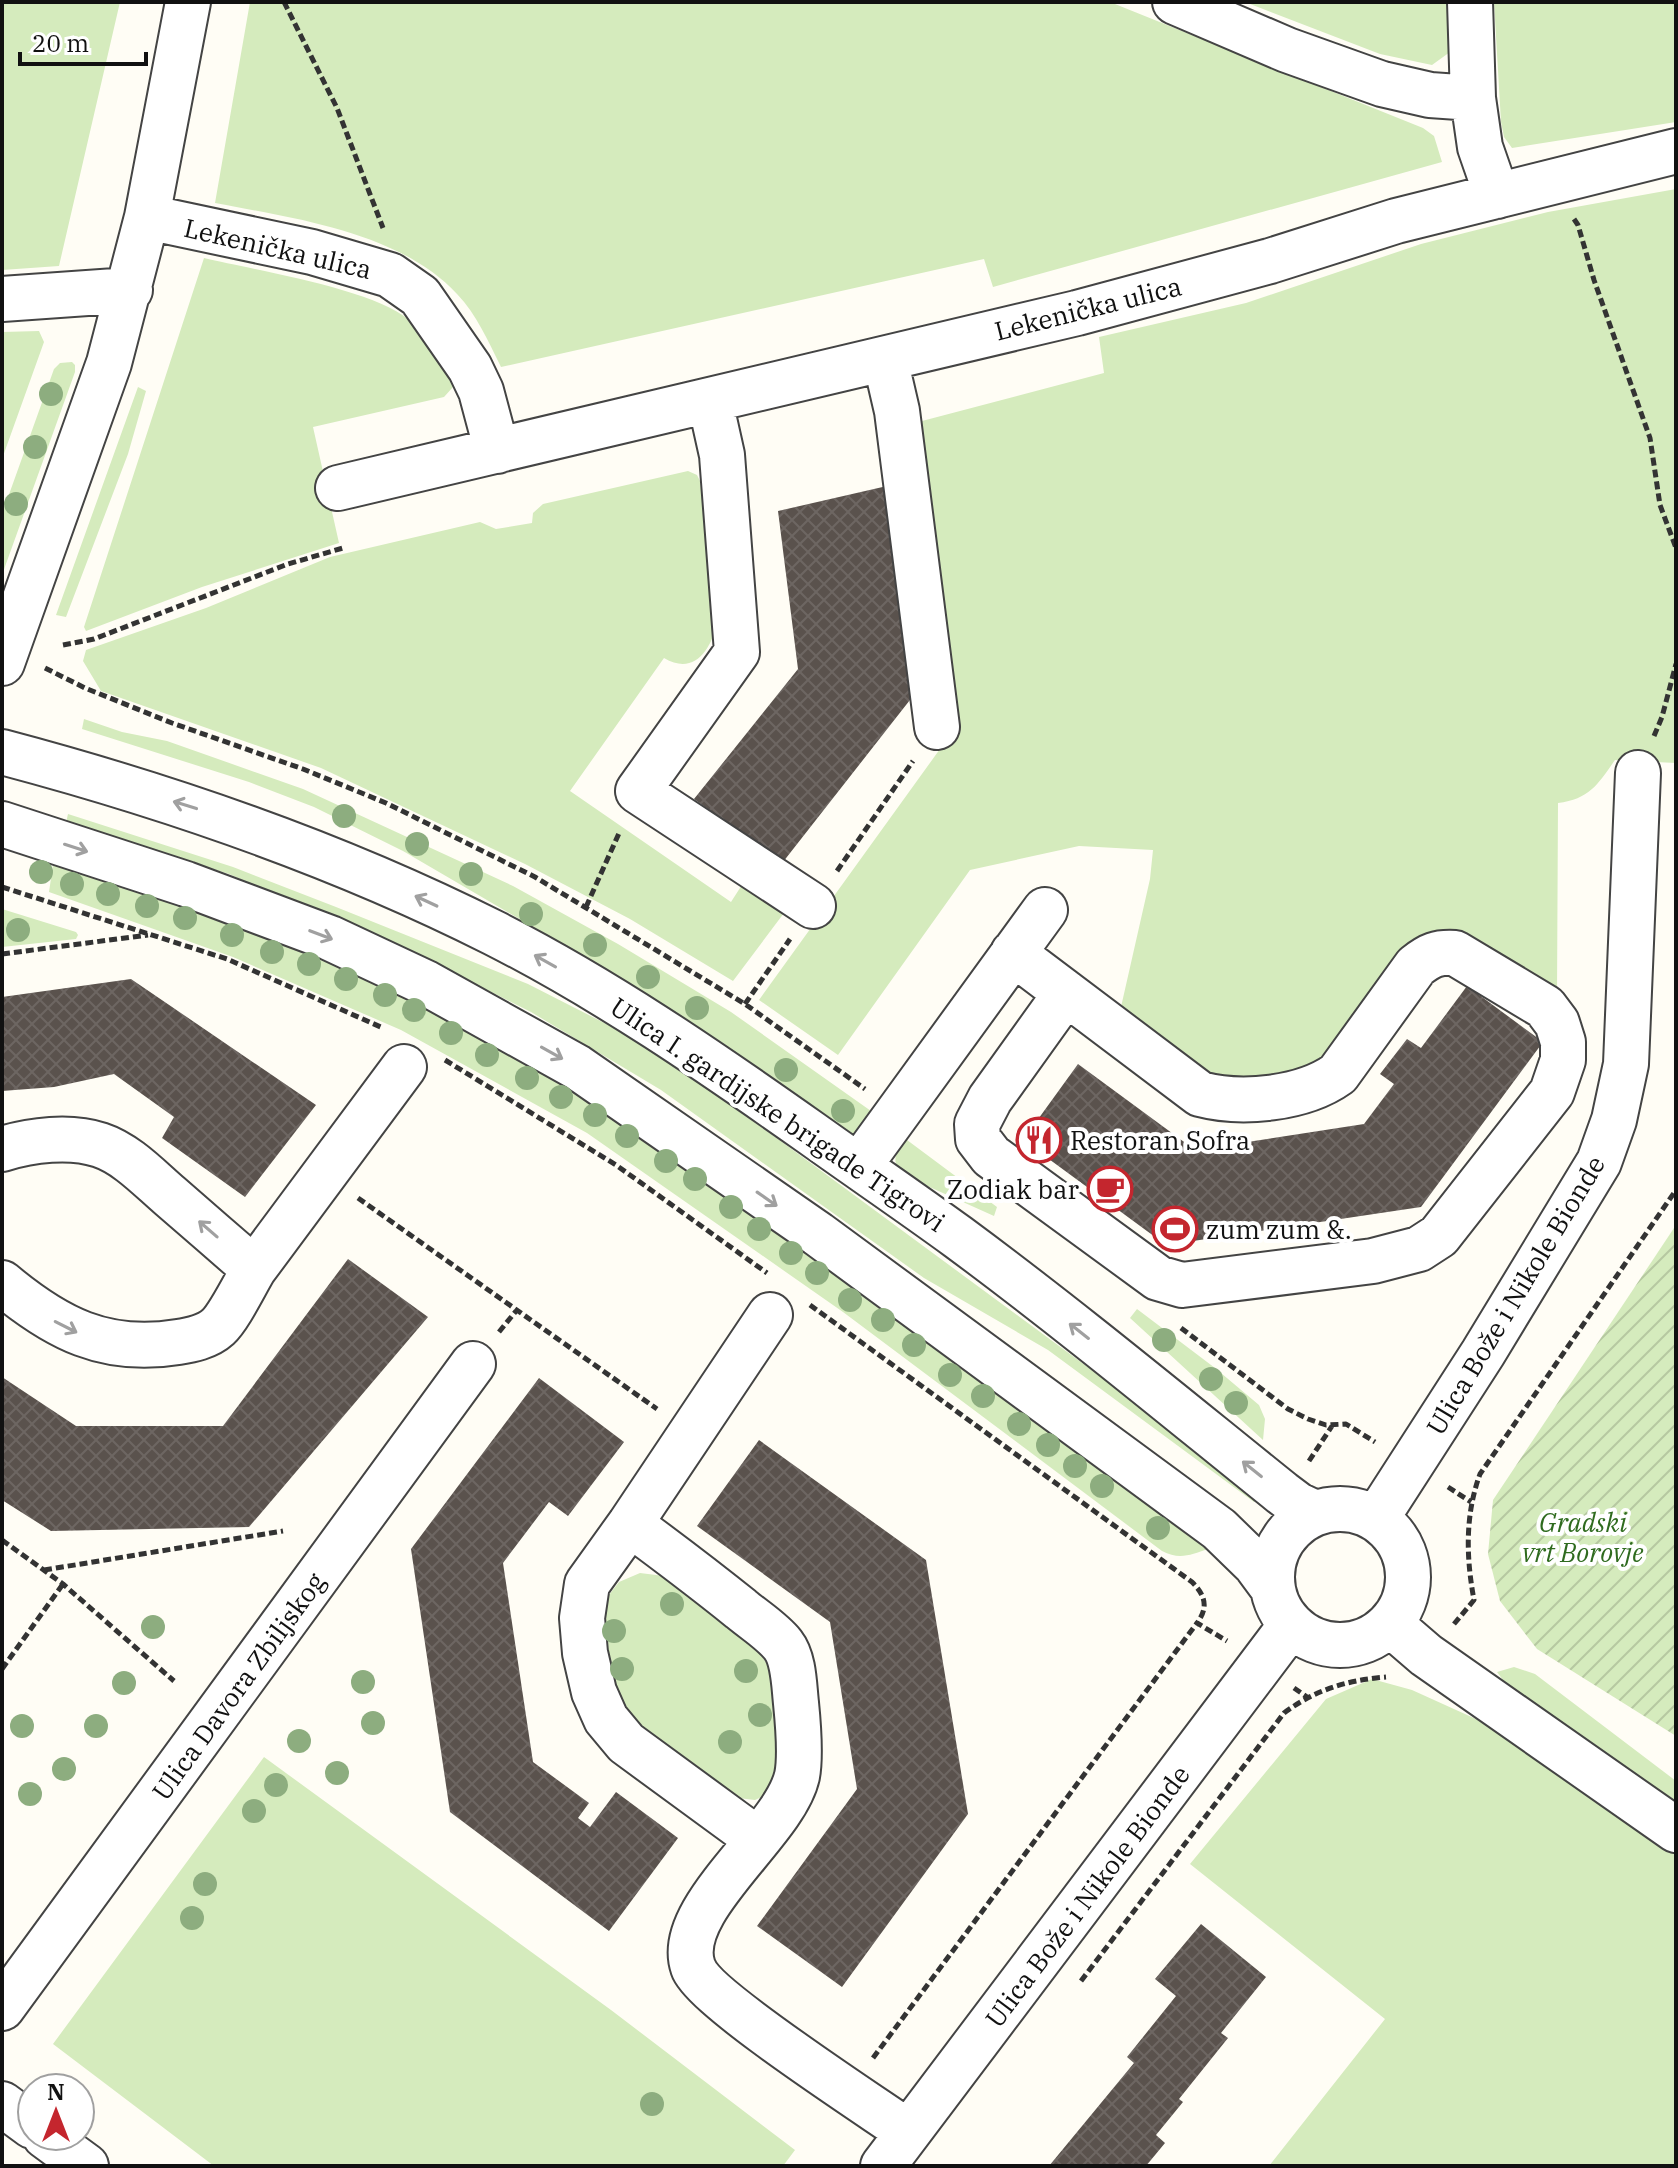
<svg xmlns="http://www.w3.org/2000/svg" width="1678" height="2168" viewBox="0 0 1678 2168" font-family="'IBM Plex Serif',serif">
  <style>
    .grass { fill: #d5ebbd }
    .garden { fill: url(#garden-furrows) }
    .building { fill: url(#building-cross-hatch) }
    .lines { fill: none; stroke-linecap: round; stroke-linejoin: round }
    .minor-casing { stroke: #444; stroke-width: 48 }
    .path { stroke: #333; stroke-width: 5; stroke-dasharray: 8 4; stroke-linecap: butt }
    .minor { stroke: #fff; stroke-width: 44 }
    .tree { fill: #8dad7f }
    .oneway { stroke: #a0a0a0 }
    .labels { text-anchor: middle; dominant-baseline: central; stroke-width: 8; stroke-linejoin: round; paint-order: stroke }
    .street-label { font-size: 26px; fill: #111; stroke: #fff }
    .poi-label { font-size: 26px; fill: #111; stroke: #fff; text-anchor: start }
    .park-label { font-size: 26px; font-style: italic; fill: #2f6b1f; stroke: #fff }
  </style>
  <defs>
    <pattern id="garden-furrows" width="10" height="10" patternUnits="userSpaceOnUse" patternTransform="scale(2)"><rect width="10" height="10" fill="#d5ebbd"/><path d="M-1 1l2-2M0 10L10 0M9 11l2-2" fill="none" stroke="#b6c8a1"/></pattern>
    <pattern id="building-cross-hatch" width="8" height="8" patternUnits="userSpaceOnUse" patternTransform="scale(2)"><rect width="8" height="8" fill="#5a524d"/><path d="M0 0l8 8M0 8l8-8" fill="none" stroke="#6d6662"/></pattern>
  </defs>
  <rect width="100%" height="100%" fill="#fffdf5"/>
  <!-- grass -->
  <path class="grass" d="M2,2H120L59,266L2,270Z
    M250,2H1110L1423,128L1434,136L1442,162L993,287L984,259L501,367C488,341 477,315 457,294C400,232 293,218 215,203Z
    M1245,2H1452L1450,52L1432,65L1380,54Z
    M1494,2H1676V122L1512,148L1504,137L1501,122Z
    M1676,189V763L1615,760C1598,784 1590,799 1558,803L1557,994L1448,933L1433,932L1411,940L1322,1067L1283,1076L1222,1078L1205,1074L1121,1007L1150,879L1153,850L1079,846L970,870L838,1055L759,1000L958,724L919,428L922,421L1104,373L1099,337L1246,303L1421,244L1548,212Z
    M204,258C254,270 374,289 409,320C427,336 440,360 453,379V387L444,397L313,427L339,543L202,587L86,631L84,627Z
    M39,331L44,342L2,459V332Z
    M72,362L75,365V372L2,575V514L54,369L60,363Z
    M138,387L146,391L128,454L66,617L56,615Z
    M688,471L697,475L700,481L717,623C711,650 694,676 664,658L570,791L731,902L747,877L790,905L733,981L630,919L525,864L321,768L101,691L83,661L86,650L206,608L330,557L480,522L496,529L532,523L533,513L543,504Z
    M84,719L122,732L167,741L303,789L513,886L618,944L731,1012L871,1111L852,1137L724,1044L564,945L403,851L314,807L249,782L82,729Z
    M68,814L233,867L336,907L528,984L624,1033L650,1048L778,1139L1260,1494L1254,1502L1048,1350L924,1278L661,1090L531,1012L429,961L229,874L66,823Z
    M54,858L403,986L590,1088L1208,1549C1191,1555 1179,1560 1162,1551L843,1312L587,1133L401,1030L233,957L49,892Z
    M2,909L76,932L78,935L76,939L2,947Z
    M907,1140L997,1207L994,1216L905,1176C890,1163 894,1152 907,1140Z
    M1137,1309L1215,1368L1259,1405L1265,1419L1263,1440L1130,1318Z
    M640,1573L664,1576L755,1646L771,1670L778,1703L781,1775L774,1791L755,1800L730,1797L651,1743L614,1693L600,1621L605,1600L619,1582Z
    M1514,1667L1535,1674L1676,1781V1804L1509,1688L1497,1672Z
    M1372,1679L1412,1690L1476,1719L1676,1848V2166H1269L1385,2019L1190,1864L1326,1699Z
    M264,1757L611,2010L795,2150L783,2166H214L53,2044Z"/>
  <!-- garden -->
  <path class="garden" d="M1676,1225V1736L1537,1649L1500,1601L1488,1554L1493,1500Z"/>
  <!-- building -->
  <path class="building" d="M887,486L917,691L783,862L694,799L798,669L778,511Z
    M131,979L316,1105L245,1197L162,1138L174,1117L114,1074L54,1087L2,1091V997Z
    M1467,986L1543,1042L1421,1207L1166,1245L1023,1140L1078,1064L1195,1150L1364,1124L1394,1084L1380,1074L1407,1039L1421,1048Z
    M348,1259L428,1317L249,1527L51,1531L2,1500V1377L76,1426H223Z
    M539,1378L624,1442L568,1516L549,1502L503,1563L533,1762L589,1803L578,1818L590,1827L616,1792L678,1838L609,1931L450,1812L411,1549Z
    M759,1440L926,1560L968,1814L842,1987L757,1926L857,1789L830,1622L697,1526Z
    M1201,1924L1266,1977L1221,2033L1228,2038L1179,2099L1183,2102L1156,2135L1165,2143L1146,2166H1049L1134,2063L1127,2057L1176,1996L1155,1979Z"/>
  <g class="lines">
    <!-- minor casing -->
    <g class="minor-casing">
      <path id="minor" d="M1175,2L1287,50L1382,84L1430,95L1473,98L1480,147L1497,196
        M1470,2L1473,98
        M147,217L312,252L390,275L420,296L470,368L481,391L497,451
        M2,299L130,290
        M885,359L897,411L937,727
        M710,401L722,455L737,652L638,791L813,906
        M338,488L1077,313L1270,261L1396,221L1676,151
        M2,663L109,363L147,217L188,2
        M2,752C172,797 337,854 494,933C606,990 709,1061 811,1133C860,1168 910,1202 958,1237C1069,1319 1175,1407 1282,1493L1298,1505L1315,1513
        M2,824L186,884L330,938L426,983L577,1067L818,1234L1219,1529L1255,1564L1272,1587
        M1013,953L1200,1094C1242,1105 1303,1099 1338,1074L1416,966C1430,955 1437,952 1455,953L1545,1007L1557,1023L1563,1042V1060L1552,1092L1439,1236L1419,1249L1373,1261L1182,1285L1158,1278L991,1156L978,1139L977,1124L990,1099L1066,993
        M2,1149C31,1140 70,1135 100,1145C127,1154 149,1178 170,1196C198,1220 226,1245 254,1269C245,1284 229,1317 218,1327C207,1337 191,1340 178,1342C105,1354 56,1328 2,1283
        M859,1166L1045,910
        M254,1269L404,1067
        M1272 1577a68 68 0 1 1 136 0a68 68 0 1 1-136 0Z
        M1376,1519L1483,1353L1599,1162L1614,1120L1626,1064L1638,773
        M630,1524C668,1552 705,1580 741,1609C754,1620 772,1631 783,1645C794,1659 794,1685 796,1703C798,1723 801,1756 797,1776C784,1833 673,1909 693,1967C703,1998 871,2106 908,2132
        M1390,1624L1426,1655L1676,1830
        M757,1839L626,1743L606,1719L594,1692L585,1653L582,1618L587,1584L630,1524L770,1315
        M2,2008L473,1364
        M2,2104L32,2126
        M45,2136L86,2166
        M883,2166L1291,1625"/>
    </g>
    <!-- path -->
    <path class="path" d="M284,2L337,108L383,228
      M1574,219L1578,225L1594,280L1650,438L1660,505L1676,548
      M63,645L94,639L288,564L343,548
      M45,668L85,688L172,723L303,769L386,803L535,877L745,1004L865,1089
      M1654,736L1662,717L1676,664
      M837,871L913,761
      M2,887L227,959L383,1028
      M586,907L620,831
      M2,954L148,935
      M745,1004L790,939
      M445,1060L616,1165L767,1273
      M358,1198L657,1409
      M810,1305L1192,1582C1205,1595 1209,1607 1197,1623L1227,1641
      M1181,1328L1288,1409L1308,1419L1326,1425L1346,1424L1375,1442
      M499,1332L516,1311
      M1309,1461L1332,1426
      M1448,1487L1471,1502
      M2,1540L63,1584L174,1681
      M44,1570L283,1531
      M1454,1624L1474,1600C1466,1557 1465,1515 1480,1474L1676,1190
      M2,1669L63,1584
      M1294,1688L1307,1697
      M1081,1981L1284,1713C1315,1690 1347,1680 1386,1677
      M873,2058L1197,1623"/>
    <!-- minor -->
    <use href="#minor" class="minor"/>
  </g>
  <!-- trees -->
  <g class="tree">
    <circle cx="51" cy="394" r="12"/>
    <circle cx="35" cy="447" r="12"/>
    <circle cx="16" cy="504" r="12"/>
    <circle cx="344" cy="816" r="12"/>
    <circle cx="417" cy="844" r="12"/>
    <circle cx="41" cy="872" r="12"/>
    <circle cx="471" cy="874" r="12"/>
    <circle cx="72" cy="884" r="12"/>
    <circle cx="108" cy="894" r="12"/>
    <circle cx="147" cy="906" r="12"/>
    <circle cx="531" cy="914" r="12"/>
    <circle cx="185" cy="918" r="12"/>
    <circle cx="18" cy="930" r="12"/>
    <circle cx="232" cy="935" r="12"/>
    <circle cx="595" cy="945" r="12"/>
    <circle cx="272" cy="952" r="12"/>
    <circle cx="309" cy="964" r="12"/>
    <circle cx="648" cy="977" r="12"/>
    <circle cx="346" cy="979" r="12"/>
    <circle cx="385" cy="995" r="12"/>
    <circle cx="697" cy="1008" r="12"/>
    <circle cx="414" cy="1010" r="12"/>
    <circle cx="451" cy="1033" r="12"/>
    <circle cx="487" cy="1055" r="12"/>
    <circle cx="786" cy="1070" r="12"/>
    <circle cx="527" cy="1078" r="12"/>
    <circle cx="561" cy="1097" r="12"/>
    <circle cx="843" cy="1111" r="12"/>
    <circle cx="595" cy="1115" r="12"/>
    <circle cx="627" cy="1136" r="12"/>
    <circle cx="666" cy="1161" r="12"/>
    <circle cx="695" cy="1179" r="12"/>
    <circle cx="731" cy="1207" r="12"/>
    <circle cx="759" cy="1229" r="12"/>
    <circle cx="791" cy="1253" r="12"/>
    <circle cx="817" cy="1273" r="12"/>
    <circle cx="850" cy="1300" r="12"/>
    <circle cx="883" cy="1320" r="12"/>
    <circle cx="1164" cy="1340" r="12"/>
    <circle cx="914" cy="1345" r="12"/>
    <circle cx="950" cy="1375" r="12"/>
    <circle cx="1211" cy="1379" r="12"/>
    <circle cx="983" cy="1396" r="12"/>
    <circle cx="1236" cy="1403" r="12"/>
    <circle cx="1019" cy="1424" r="12"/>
    <circle cx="1048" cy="1445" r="12"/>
    <circle cx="1075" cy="1466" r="12"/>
    <circle cx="1102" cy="1486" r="12"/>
    <circle cx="1158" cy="1528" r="12"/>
    <circle cx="672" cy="1604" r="12"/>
    <circle cx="153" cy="1627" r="12"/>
    <circle cx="614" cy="1631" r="12"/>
    <circle cx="622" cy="1669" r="12"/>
    <circle cx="746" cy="1671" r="12"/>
    <circle cx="363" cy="1682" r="12"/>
    <circle cx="124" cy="1683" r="12"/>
    <circle cx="760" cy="1715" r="12"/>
    <circle cx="373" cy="1723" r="12"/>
    <circle cx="22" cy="1726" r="12"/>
    <circle cx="96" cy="1726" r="12"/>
    <circle cx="299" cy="1741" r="12"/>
    <circle cx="730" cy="1742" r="12"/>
    <circle cx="64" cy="1769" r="12"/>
    <circle cx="337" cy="1773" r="12"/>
    <circle cx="276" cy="1785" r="12"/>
    <circle cx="30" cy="1794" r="12"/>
    <circle cx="254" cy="1811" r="12"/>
    <circle cx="205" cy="1884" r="12"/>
    <circle cx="192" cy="1918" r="12"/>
    <circle cx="652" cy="2104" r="12"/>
  </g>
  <!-- one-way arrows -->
  <defs><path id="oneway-shaft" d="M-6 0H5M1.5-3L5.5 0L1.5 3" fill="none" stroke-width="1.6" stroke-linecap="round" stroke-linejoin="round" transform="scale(2)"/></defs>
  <g class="oneway">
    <use href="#oneway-shaft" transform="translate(185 805) rotate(-163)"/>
    <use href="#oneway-shaft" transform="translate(76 848) rotate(18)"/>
    <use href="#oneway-shaft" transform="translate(426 901) rotate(-155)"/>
    <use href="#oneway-shaft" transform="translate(321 935) rotate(21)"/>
    <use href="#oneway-shaft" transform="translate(545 961) rotate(-151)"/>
    <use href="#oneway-shaft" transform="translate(552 1053) rotate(29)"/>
    <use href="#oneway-shaft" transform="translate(767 1199) rotate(35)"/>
    <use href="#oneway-shaft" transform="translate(208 1229) rotate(-139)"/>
    <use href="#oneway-shaft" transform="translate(66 1327) rotate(27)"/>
    <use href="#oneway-shaft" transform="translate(1079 1331) rotate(-142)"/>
    <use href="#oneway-shaft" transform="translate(1252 1469) rotate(-141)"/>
  </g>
  <!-- icons -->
  <defs>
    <g id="restaurant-ring" transform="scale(2.3)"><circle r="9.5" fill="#fff" stroke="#c4262e" stroke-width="1.5"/><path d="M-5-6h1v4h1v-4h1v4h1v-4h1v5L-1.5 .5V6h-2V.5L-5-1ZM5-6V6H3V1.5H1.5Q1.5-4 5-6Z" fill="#c4262e"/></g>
    <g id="cafe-ring" transform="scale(2.3)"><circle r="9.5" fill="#fff" stroke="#c4262e" stroke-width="1.5"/><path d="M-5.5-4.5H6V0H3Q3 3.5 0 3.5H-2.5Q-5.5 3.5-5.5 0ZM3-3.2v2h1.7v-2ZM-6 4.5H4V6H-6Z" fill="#c4262e"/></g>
    <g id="stadium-ring" transform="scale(2.3)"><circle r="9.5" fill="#fff" stroke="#c4262e" stroke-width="1.5"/><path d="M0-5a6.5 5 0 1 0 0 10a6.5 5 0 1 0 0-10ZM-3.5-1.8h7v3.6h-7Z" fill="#c4262e"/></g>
  </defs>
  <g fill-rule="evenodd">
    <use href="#restaurant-ring" x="1039" y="1140"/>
    <use href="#cafe-ring" x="1110" y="1189"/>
    <use href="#stadium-ring" x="1175" y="1229"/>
  </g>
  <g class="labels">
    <!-- street labels -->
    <g class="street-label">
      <text transform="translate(278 248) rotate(13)">Lekenička ulica</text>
      <text transform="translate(1088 308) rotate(-14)">Lekenička ulica</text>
      <text transform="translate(778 1114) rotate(34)">Ulica I. gardijske brigade Tigrovi</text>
      <text transform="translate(1515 1295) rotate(-59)">Ulica Bože i Nikole Bionde</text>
      <text transform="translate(238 1686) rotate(-54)">Ulica Davora Zbiljskog</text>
      <text transform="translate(1087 1896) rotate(-53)">Ulica Bože i Nikole Bionde</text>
    </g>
    <!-- poi labels -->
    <g class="poi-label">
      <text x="1070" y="1140">Restoran Sofra</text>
      <text x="1079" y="1189" text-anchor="end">Zodiak bar</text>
      <text x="1206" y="1229">zum zum &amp;.</text>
    </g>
    <!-- park labels -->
    <g class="park-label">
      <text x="1583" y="1522">Gradski<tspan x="1583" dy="30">vrt Borovje</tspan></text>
    </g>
  </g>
  <!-- border -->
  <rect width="1678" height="2168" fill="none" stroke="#111111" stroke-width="8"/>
  <!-- north arrow -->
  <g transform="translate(56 2112)"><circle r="38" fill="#ffffff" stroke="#a0a0a0" stroke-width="2"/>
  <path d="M0-6L14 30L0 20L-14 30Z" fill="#c4262e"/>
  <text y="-12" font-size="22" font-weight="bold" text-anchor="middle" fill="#111111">N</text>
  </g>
  <!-- scale -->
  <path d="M20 52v12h126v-12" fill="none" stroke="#111111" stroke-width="4"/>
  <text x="32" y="52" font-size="24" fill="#111111" stroke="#ffffff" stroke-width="6" paint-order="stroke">20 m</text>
</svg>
